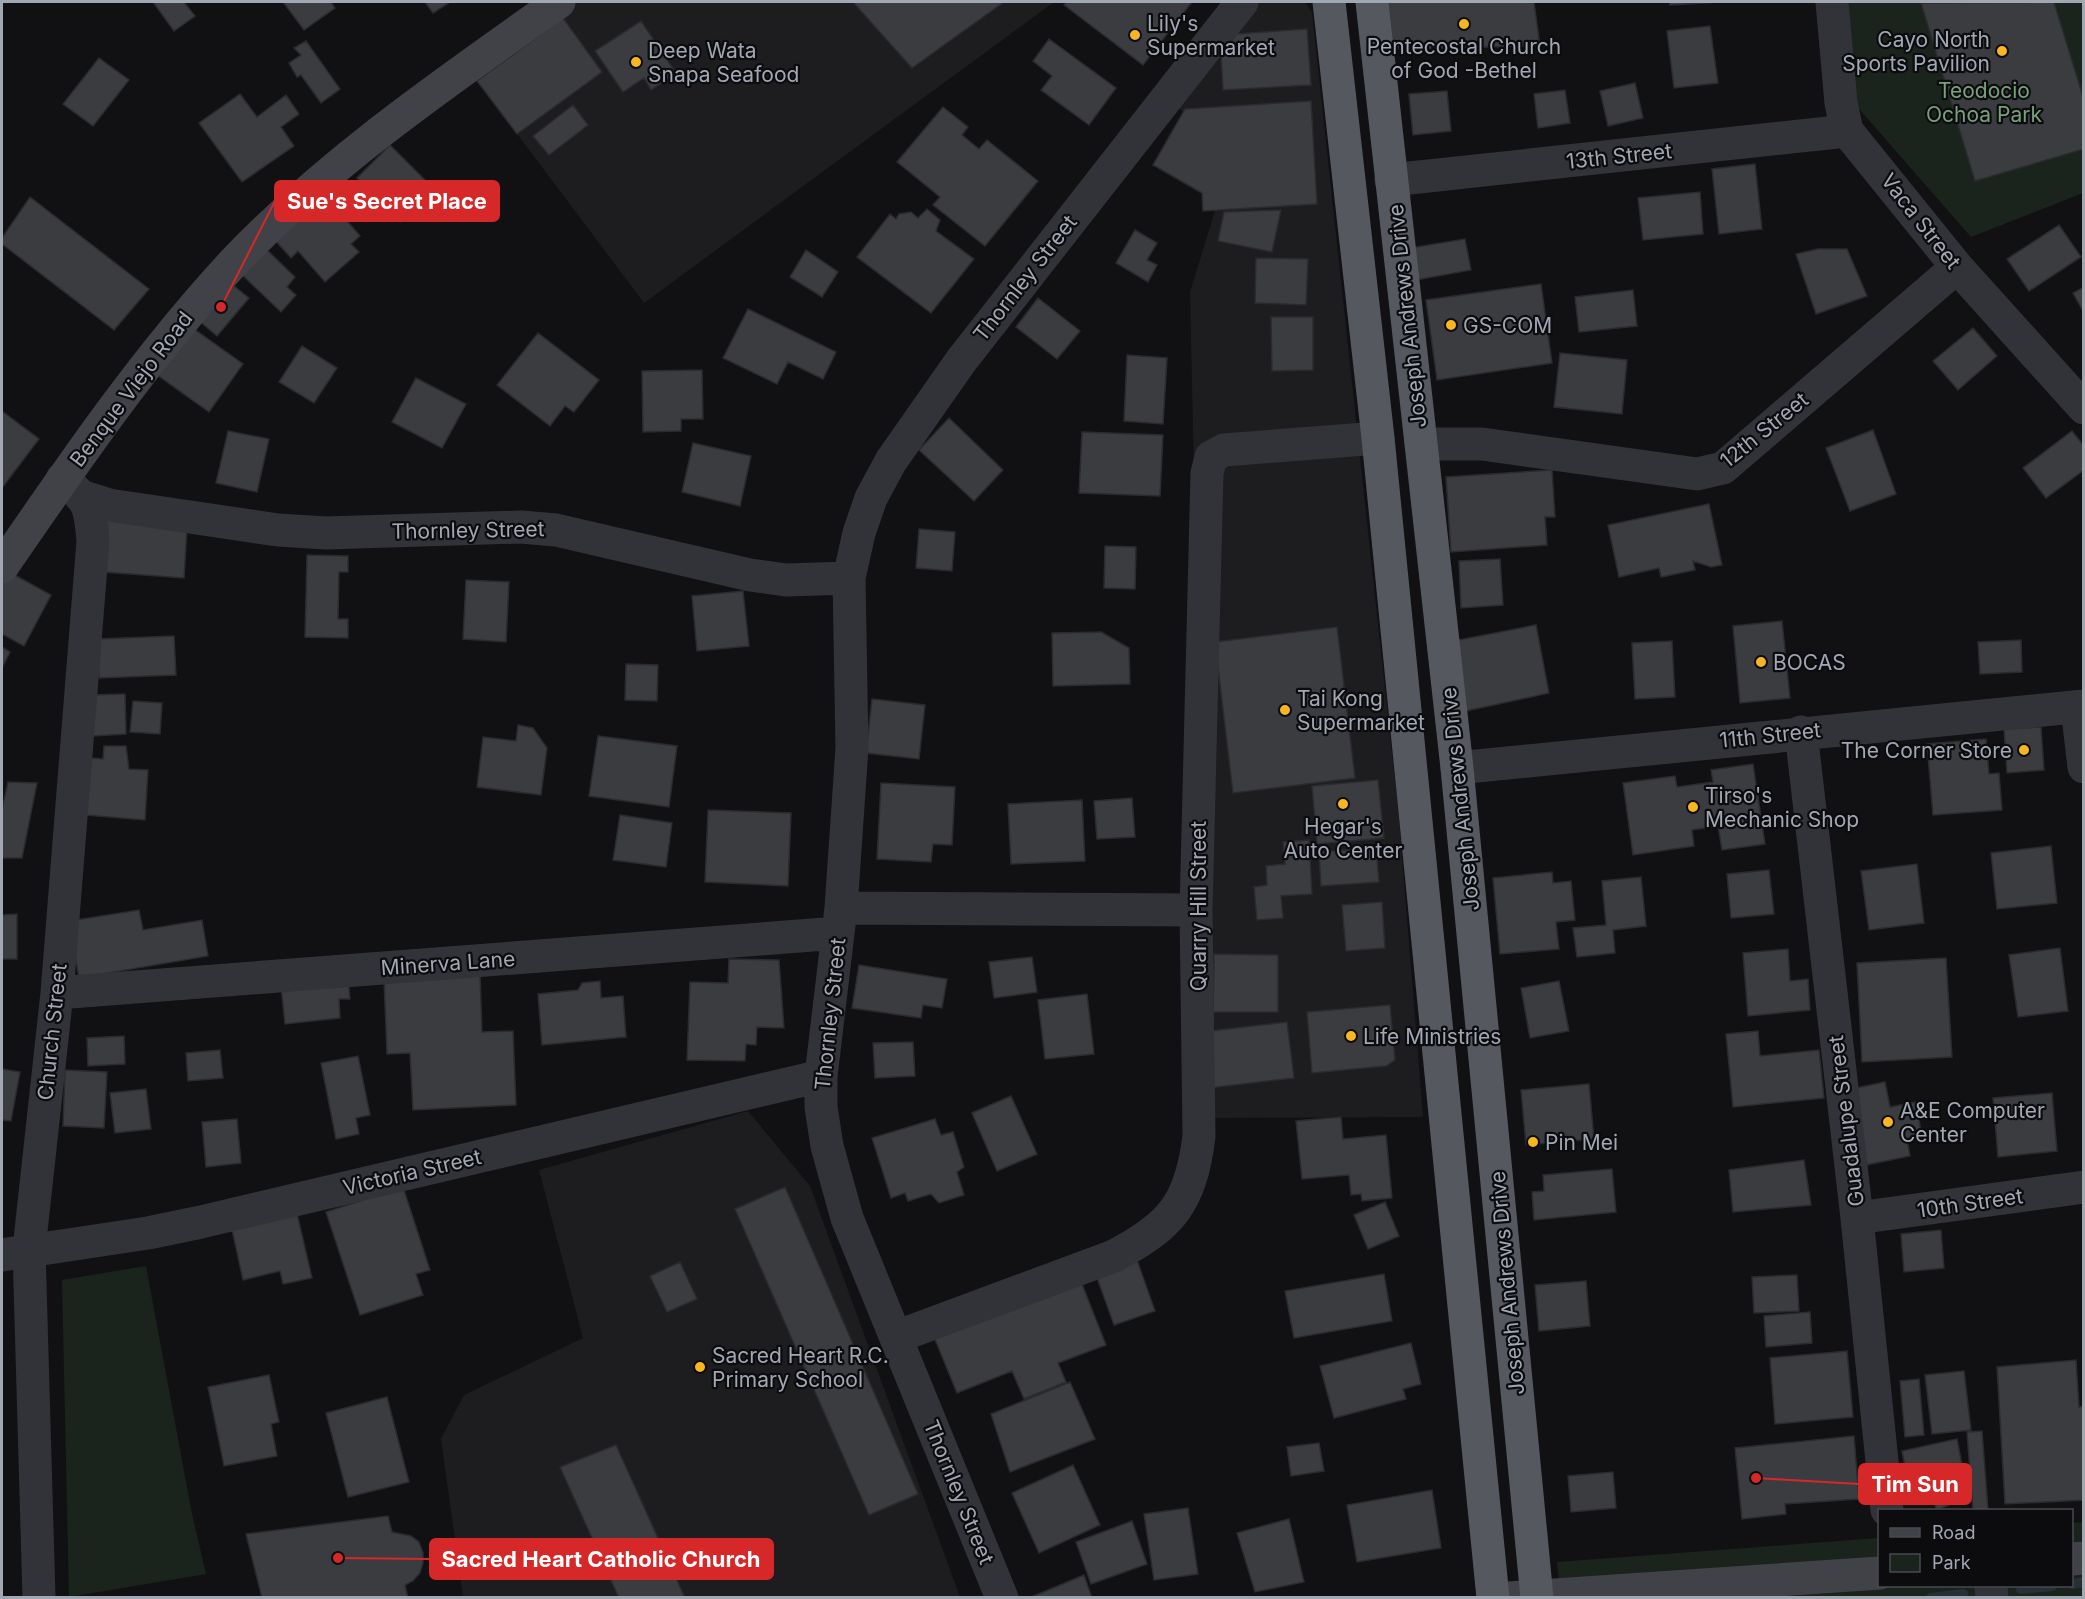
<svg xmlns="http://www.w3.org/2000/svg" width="2085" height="1599" viewBox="0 0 2085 1599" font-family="Inter,sans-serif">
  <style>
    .built { fill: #1d1d20 }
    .green { fill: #1b231d }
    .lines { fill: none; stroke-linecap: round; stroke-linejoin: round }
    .stream { stroke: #273037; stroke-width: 10 }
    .building { fill: #3b3c40; stroke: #2b2b2f; stroke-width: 1.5 }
    .minor { stroke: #323338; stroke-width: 33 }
    .secondary { stroke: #404248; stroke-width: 33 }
    .trunk { stroke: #565860; stroke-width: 33 }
    .poi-dot { fill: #f9b623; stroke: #0c0c0e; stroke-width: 2 }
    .labels { text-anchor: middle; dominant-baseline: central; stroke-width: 4.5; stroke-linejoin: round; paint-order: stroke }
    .poi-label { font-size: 21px; fill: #a2a7b4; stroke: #0c0c0e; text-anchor: start }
    .park-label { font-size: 21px; fill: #78a07b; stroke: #0c0c0e }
    .street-label { font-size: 21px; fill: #a2a7b4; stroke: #0c0c0e }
    .leader { fill: none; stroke: #d62828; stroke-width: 2 }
    .callout-dot { fill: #d62828; stroke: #0c0c0e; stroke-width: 2 }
    .callout { fill: #d62828; stroke: #d62828; stroke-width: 2 }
    .callout-label { font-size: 22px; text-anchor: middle; font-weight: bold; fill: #fff }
  </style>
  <rect width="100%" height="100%" fill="#111113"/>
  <!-- built -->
  <path class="built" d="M562,2H1054L644,303L467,67Z
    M1254,2H1305L1312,12L1399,819L1423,1117L1208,1118L1190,292L1234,149L1177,107Z
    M748,1111L810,1186L960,1597H463L441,1439L464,1395L583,1338L539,1170Z"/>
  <!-- green -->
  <path class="green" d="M1843,2H2083V193L1971,237L1853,102Z
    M146,1266L192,1514L206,1574L69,1597L62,1280Z
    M2083,1522V1597H1561L1557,1562L1879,1538L1880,1586H2072V1523Z"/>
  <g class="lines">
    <!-- stream -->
    <path class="stream" d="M2072,1584L2084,1582
      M2021,1589L2052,1586
      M1931,1598L1963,1594"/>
  </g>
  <!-- building -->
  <path class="building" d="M153,2H184L195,16L174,31Z
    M283,2H331L335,8L304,30Z
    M425,2H450L433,13Z
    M853,2H1004L912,68Z
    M1067,2H1192L1143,65L1064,5Z
    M1388,2H1534L1540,46L1393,49Z
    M1669,2H1719L1670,5Z
    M2054,2L2084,100V149L1975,181L1921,3Z
    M563,18L602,72L517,134L477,81Z
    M641,21L676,73L651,90L644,78L623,92L595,51Z
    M1710,26L1718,83L1674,88L1667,31Z
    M1307,29L1311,85L1223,90L1220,35Z
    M1049,39L1116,88L1089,125L1041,90L1052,76L1033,61Z
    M306,41L340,89L321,103L301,75L297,77L289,63L301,55L294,48Z
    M99,58L129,80L93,126L63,104Z
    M1635,83L1643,118L1608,126L1600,91Z
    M1565,90L1570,123L1538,128L1534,94Z
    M1447,91L1451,131L1413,135L1409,94Z
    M240,94L257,117L286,95L299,114L281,127L294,146L242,182L199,123Z
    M1311,101L1317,204L1203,211L1202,193L1153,165L1185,109Z
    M573,105L588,125L549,155L533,136Z
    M943,107L968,127L962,135L979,149L987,140L1038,181L985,246L933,205L940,197L897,162Z
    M390,145L434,189L401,222L357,178Z
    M1755,164L1762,229L1719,234L1712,169Z
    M317,186L360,236L351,244L359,252L325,282L298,251L291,258L266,230Z
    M1700,192L1703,234L1643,240L1638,198Z
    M30,197L149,289L114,330L2,244V238Z
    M927,209L940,220L936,231L974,259L931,313L857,257L890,214L896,219L899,214L911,212L918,218Z
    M1281,210L1272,252L1218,241L1224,212Z
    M2059,225L2081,257L2029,291L2007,259Z
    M1135,230L1157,243L1147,260L1157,265L1148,282L1116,263Z
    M1465,239L1471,270L1416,280L1410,248Z
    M264,247L295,277L287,287L296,295L281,312L239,272Z
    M1818,249H1847L1867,296L1816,314L1796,254Z
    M806,250L838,272L822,297L790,277Z
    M1256,258L1308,259L1306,305L1255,303Z
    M223,277L249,298L217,336L192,315Z
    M1541,284L1552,363L1437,380L1426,300Z
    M2084,287V313L2073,293Z
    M1633,290L1637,326L1579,332L1575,297Z
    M1038,298L1080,331L1057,359L1016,327Z
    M748,309L836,352L823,379L788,362L777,384L723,358Z
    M1271,317H1313V370L1272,371Z
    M187,324L243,364L209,412L153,372Z
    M1973,328L1997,356L1958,390L1933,361Z
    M538,333L599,380L574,412L565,406L550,426L497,385Z
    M302,346L337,368L314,403L279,382Z
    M1560,353L1627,360L1622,414L1554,407Z
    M1127,355L1167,358L1163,424L1124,421Z
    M702,370L703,419H681V431L643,432L642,371Z
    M416,378L466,404L442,448L392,422Z
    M2,411L39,439L2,488Z
    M949,418L1003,470L974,501L919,450Z
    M1873,430L1896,494L1850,511L1826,448Z
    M228,431L269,439L257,492L216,483Z
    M2072,431L2084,446V470L2046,498L2023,468Z
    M1082,432L1163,435L1160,496L1079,493Z
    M693,443L751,456L740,506L682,492Z
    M1552,470L1555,517H1545L1547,545L1451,552L1446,477Z
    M1709,504L1722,565L1711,567L1693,561L1695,570L1661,577L1659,568L1619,577L1608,525Z
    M93,513L187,528L184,578L90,571Z
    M919,529L955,532L952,571L916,568Z
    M1105,546L1136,547L1135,589L1104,588Z
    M307,555L348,556V572H339L338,619H348V638L305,637Z
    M1500,559L1503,605L1461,608L1459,561Z
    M2,568L51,595L24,646L2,634Z
    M466,580L509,582L506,642L463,639Z
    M743,591L749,646L697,651L692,596Z
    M1782,621L1790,698L1740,703L1733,626Z
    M1536,625L1549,693L1461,712L1448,642Z
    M1337,627L1355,778L1233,793L1215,642Z
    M1101,632L1129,648L1130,684L1053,686L1052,633Z
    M174,636L176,675L99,678L97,639Z
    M2021,640L2022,672L1980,674L1978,642Z
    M1672,641L1675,697L1635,699L1632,643Z
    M2,647L10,652L2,668Z
    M626,664L658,665L657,701L625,700Z
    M125,694L126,734L93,736L91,695Z
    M872,699L925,705L919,759L866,753Z
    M133,701L162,703L160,734L130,732Z
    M518,725L533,728L547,748L541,795L477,787L483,737L516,741Z
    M2041,727L2044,770L2007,773L2004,729Z
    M598,736L677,746L669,807L589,796Z
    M1986,739L1989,774L1999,773L2002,810L1933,815L1927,744Z
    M104,746H126L129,769L148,770L145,820L74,814L78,757L103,759Z
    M1753,764L1765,844L1722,850L1718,826L1692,830L1694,846L1633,855L1623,783L1675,776L1677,787L1713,782L1711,770Z
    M1378,780L1384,838L1317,844L1312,786Z
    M8,782L37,783L22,858H2V809Z
    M881,783L955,787L952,845L933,844L931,862L877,859Z
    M1132,798L1135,837L1097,839L1094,801Z
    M1082,800L1085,861L1011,864L1008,804Z
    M708,810L791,813L788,886L705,882Z
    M620,815L672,823L666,867L613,860Z
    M1309,840L1312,894L1281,896L1283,918L1257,920L1254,887L1267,885L1266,866L1285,864L1283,842Z
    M2051,846L2057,903L1997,909L1991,853Z
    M1376,848L1379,882L1321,886L1319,852Z
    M1917,864L1924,923L1869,930L1861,871Z
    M1769,870L1774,914L1731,918L1727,874Z
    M1552,872L1553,883L1571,881L1575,920L1556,922L1559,949L1500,954L1493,878Z
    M1641,877L1646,926L1613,930L1615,953L1577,957L1573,928L1606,925L1602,881Z
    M1382,902L1385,948L1346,951L1342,905Z
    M139,910L143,930L202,920L208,956L79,978L69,921Z
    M17,914V959H2V915Z
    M2060,948L2068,1011L2018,1017L2009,955Z
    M1788,949L1790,981L1808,979L1810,1010L1748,1016L1743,953Z
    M1214,954L1278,955V1012H1213Z
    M1032,957L1037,992L994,998L989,962Z
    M1946,958L1952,1057L1862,1062L1857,963Z
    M729,959L779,960L784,1028L757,1027L756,1045L746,1044L745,1061L687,1060L690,982L728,983Z
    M859,965L947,979L942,1008L923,1005L921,1018L852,1008Z
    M480,975L482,1032L513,1031L516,1105L413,1110L410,1053L387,1054L384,979Z
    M348,978L350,999H339L340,1018L285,1024L281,986Z
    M600,981L601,998L623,996L626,1037L542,1045L538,994L578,990L582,983Z
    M1559,981L1569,1031L1530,1038L1521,988Z
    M1087,994L1094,1054L1045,1059L1038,1000Z
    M1390,1005L1395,1060L1386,1066L1312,1073L1307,1012Z
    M1287,1022L1294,1078L1209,1088L1202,1032Z
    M1758,1031L1760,1056L1819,1050L1824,1098L1733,1107L1726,1034Z
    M124,1036L125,1064L88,1066L87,1038Z
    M913,1042L915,1076L875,1078L873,1043Z
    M220,1050L223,1078L188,1081L186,1053Z
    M358,1056L370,1115L356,1118L359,1134L336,1139L321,1063Z
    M2,1069L20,1072L11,1121L2,1120Z
    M65,1070L107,1072L104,1128L63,1126Z
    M1885,1082L1890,1107L1916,1102L1922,1137L1907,1139L1910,1156L1866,1165L1851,1089Z
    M1589,1084L1594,1139L1526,1145L1521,1090Z
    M146,1089L151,1129L115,1133L110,1093Z
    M2052,1093L2057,1151L1998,1157L1993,1098Z
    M1011,1096L1037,1154L997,1171L972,1113Z
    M1341,1117L1343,1139L1386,1135L1392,1198L1362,1201L1361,1194L1351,1195L1349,1175L1302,1179L1296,1121Z
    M237,1119L241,1163L206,1167L202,1122Z
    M935,1119L941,1135L953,1132L964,1167L957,1172L964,1195L939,1203L931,1194L908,1201L905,1193L891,1198L872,1138Z
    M1804,1160L1811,1205L1733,1212L1729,1170Z
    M1612,1169L1616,1212L1534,1220L1532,1192L1544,1191L1543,1175Z
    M403,1187L430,1270L416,1274L423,1295L360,1315L326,1212Z
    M785,1187L918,1494L869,1515L735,1209Z
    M1385,1202L1399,1236L1368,1249L1354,1215Z
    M296,1209L312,1278L283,1284L280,1271L243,1280L231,1225Z
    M1941,1230L1944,1268L1904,1272L1901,1234Z
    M1137,1260L1155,1311L1114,1325L1096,1275Z
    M680,1262L697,1299L667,1312L650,1276Z
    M1384,1274L1392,1321L1294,1338L1285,1291Z
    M1797,1275L1799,1311L1754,1313L1752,1277Z
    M1080,1279L1106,1345L1058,1363L1066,1382L1024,1399L1012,1371L957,1393L934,1337Z
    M1586,1281L1590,1326L1539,1331L1535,1285Z
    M1810,1312L1812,1343L1766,1347L1764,1316Z
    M1411,1343L1421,1384L1403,1389L1406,1399L1334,1418L1320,1366Z
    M1847,1351L1853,1417L1775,1424L1770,1358Z
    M2076,1360L2079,1407L2084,1406V1500L2005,1504L1997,1367Z
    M1964,1371L1971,1430L1932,1434L1925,1375Z
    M269,1375L279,1422L271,1424L277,1456L224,1466L208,1387Z
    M1919,1379L1924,1435L1905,1437L1900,1381Z
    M1070,1382L1095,1439L1010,1472L991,1414Z
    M387,1397L409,1482L348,1497L326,1413Z
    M1982,1431L1988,1510H1973L1967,1432Z
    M1854,1436L1859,1499L1785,1504L1786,1514L1742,1519L1735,1448Z
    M1957,1439L1963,1470L1908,1482L1902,1451Z
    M1319,1443L1324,1471L1291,1476L1287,1447Z
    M616,1445L685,1598H619L560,1467Z
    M1073,1465L1100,1525L1039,1553L1012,1493Z
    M1613,1472L1616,1508L1571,1512L1568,1476Z
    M1960,1476L1968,1497L1937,1510L1928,1489Z
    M1432,1490L1441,1548L1357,1562L1347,1505Z
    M1188,1508L1198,1574L1154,1580L1144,1514Z
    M388,1516L392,1532L411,1536L419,1542L423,1553V1563L420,1573L413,1581L405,1585L408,1598H262L246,1534Z
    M1289,1519L1304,1582L1255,1592L1237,1533Z
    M1132,1521L1147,1564L1091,1584L1076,1542Z
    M1084,1575L1092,1598H1029Z"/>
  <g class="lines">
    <!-- minor -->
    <path class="minor" d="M1832,2L1841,103L1847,131L1957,267L2084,408
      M1391,180L1847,131
      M1421,444H1482L1697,474L1723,468L1957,267
      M84,497L109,505L278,530L326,533L521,527L556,530L750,575L786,580L849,578
      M2077,707L2084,767
      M1801,732L1857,1218L1887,1510
      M1457,768L2084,706
      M841,908L1196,910
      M57,993L838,933
      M1857,1218L2084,1187
      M2,1255L148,1233L201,1222L821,1076
      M896,1337L1114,1256C1172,1226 1191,1202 1199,1136L1196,910L1207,473L1211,457L1224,450L1378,438
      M1991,1586L1992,1598
      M39,1598L29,1249L57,993L93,541C90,507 90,501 62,479
      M1002,1598L847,1218L827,1146L821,1107V1076L841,908L852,748L849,578L859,533L871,498L891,461L961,361L1242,2"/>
    <!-- secondary -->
    <path class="secondary" d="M2,567C74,462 146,357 233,263C329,162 446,82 559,2
      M2072,1559L2084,1558
      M1509,1598L1880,1573"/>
    <!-- trunk -->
    <path class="trunk" d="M1329,2L1378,438L1493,1598
      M1372,2L1457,768L1537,1598"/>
  </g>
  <!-- markers -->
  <g class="poi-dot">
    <circle cx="1464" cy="24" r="6"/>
    <circle cx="1135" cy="35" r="6"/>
    <circle cx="2002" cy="51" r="6"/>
    <circle cx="636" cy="62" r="6"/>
    <circle cx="1451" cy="325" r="6"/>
    <circle cx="1761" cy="662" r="6"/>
    <circle cx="1285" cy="710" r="6"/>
    <circle cx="2024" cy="750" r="6"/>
    <circle cx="1343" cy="804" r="6"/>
    <circle cx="1693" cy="807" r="6"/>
    <circle cx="1351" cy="1036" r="6"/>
    <circle cx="1888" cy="1122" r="6"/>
    <circle cx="1533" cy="1142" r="6"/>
    <circle cx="700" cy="1367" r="6"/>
  </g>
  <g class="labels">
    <!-- poi labels -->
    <g class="poi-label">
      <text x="1147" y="23">Lily's<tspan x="1147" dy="24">Supermarket</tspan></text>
      <text x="1990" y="39" text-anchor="end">Cayo North<tspan x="1990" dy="24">Sports Pavilion</tspan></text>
      <text x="1464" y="46" text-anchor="middle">Pentecostal Church<tspan x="1464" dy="24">of God -Bethel</tspan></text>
      <text x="648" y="50">Deep Wata<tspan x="648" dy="24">Snapa Seafood</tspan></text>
      <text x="1463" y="325">GS-COM</text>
      <text x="1773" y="662">BOCAS</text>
      <text x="1297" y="698">Tai Kong<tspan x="1297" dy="24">Supermarket</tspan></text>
      <text x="2012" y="750" text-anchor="end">The Corner Store</text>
      <text x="1705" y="795">Tirso's<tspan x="1705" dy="24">Mechanic Shop</tspan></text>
      <text x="1343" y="826" text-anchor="middle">Hegar's<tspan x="1343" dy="24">Auto Center</tspan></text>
      <text x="1363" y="1036">Life Ministries</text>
      <text x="1900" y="1110">A&amp;E Computer<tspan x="1900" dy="24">Center</tspan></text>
      <text x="1545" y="1142">Pin Mei</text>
      <text x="712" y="1355">Sacred Heart R.C.<tspan x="712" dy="24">Primary School</tspan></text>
    </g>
    <!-- park labels -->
    <g class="park-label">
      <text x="1984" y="90">Teodocio<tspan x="1984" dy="24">Ochoa Park</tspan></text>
    </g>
    <!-- street labels -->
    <g class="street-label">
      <text transform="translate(1619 156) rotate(-6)">13th Street</text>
      <text transform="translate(1921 221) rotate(52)">Vaca Street</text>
      <text transform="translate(1025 278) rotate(-52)">Thornley Street</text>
      <text transform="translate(1407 316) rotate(-96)">Joseph Andrews Drive</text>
      <text transform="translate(131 389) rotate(-53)">Benque Viejo Road</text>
      <text transform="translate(1764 430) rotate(-39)">12th Street</text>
      <text transform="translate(468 530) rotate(-1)">Thornley Street</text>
      <text transform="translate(1770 735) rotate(-6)">11th Street</text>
      <text transform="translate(1460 799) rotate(-96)">Joseph Andrews Drive</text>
      <text transform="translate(1198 906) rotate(-90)">Quarry Hill Street</text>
      <text transform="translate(448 963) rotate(-4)">Minerva Lane</text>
      <text transform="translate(830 1014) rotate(-84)">Thornley Street</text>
      <text transform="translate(52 1032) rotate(-84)">Church Street</text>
      <text transform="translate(1846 1121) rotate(-97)">Guadalupe Street</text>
      <text transform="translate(412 1172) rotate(-13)">Victoria Street</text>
      <text transform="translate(1970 1203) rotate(-8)">10th Street</text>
      <text transform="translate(1507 1283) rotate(-95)">Joseph Andrews Drive</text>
      <text transform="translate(959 1492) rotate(68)">Thornley Street</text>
    </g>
  </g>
  <!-- callouts -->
  <path class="leader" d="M221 307L275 201M1756 1478L1859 1484M338 1558L430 1559"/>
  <g class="callout-dot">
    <circle cx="221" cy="307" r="6"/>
    <circle cx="1756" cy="1478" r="6"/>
    <circle cx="338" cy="1558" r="6"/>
  </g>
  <g class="callout">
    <rect x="275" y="181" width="224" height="40" rx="6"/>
    <rect x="1859" y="1464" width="112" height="40" rx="6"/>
    <rect x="430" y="1539" width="343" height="40" rx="6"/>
  </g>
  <g class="callout-label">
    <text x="387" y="209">Sue's Secret Place</text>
    <text x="1915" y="1492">Tim Sun</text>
    <text x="601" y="1567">Sacred Heart Catholic Church</text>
  </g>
  <!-- border -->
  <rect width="2085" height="1599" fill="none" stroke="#a2a7b4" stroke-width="6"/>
  <!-- legend -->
  <rect x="1878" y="1509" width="195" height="78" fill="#0c0c0e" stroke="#484a50" stroke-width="1.5"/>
  <rect x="1890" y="1528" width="30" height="9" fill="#404248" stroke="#484a50" stroke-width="1.5"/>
  <text x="1932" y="1539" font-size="18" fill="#a2a7b4">Road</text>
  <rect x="1890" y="1554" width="30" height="18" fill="#1b231d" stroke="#484a50" stroke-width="1.5"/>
  <text x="1932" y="1569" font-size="18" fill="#a2a7b4">Park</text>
</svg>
